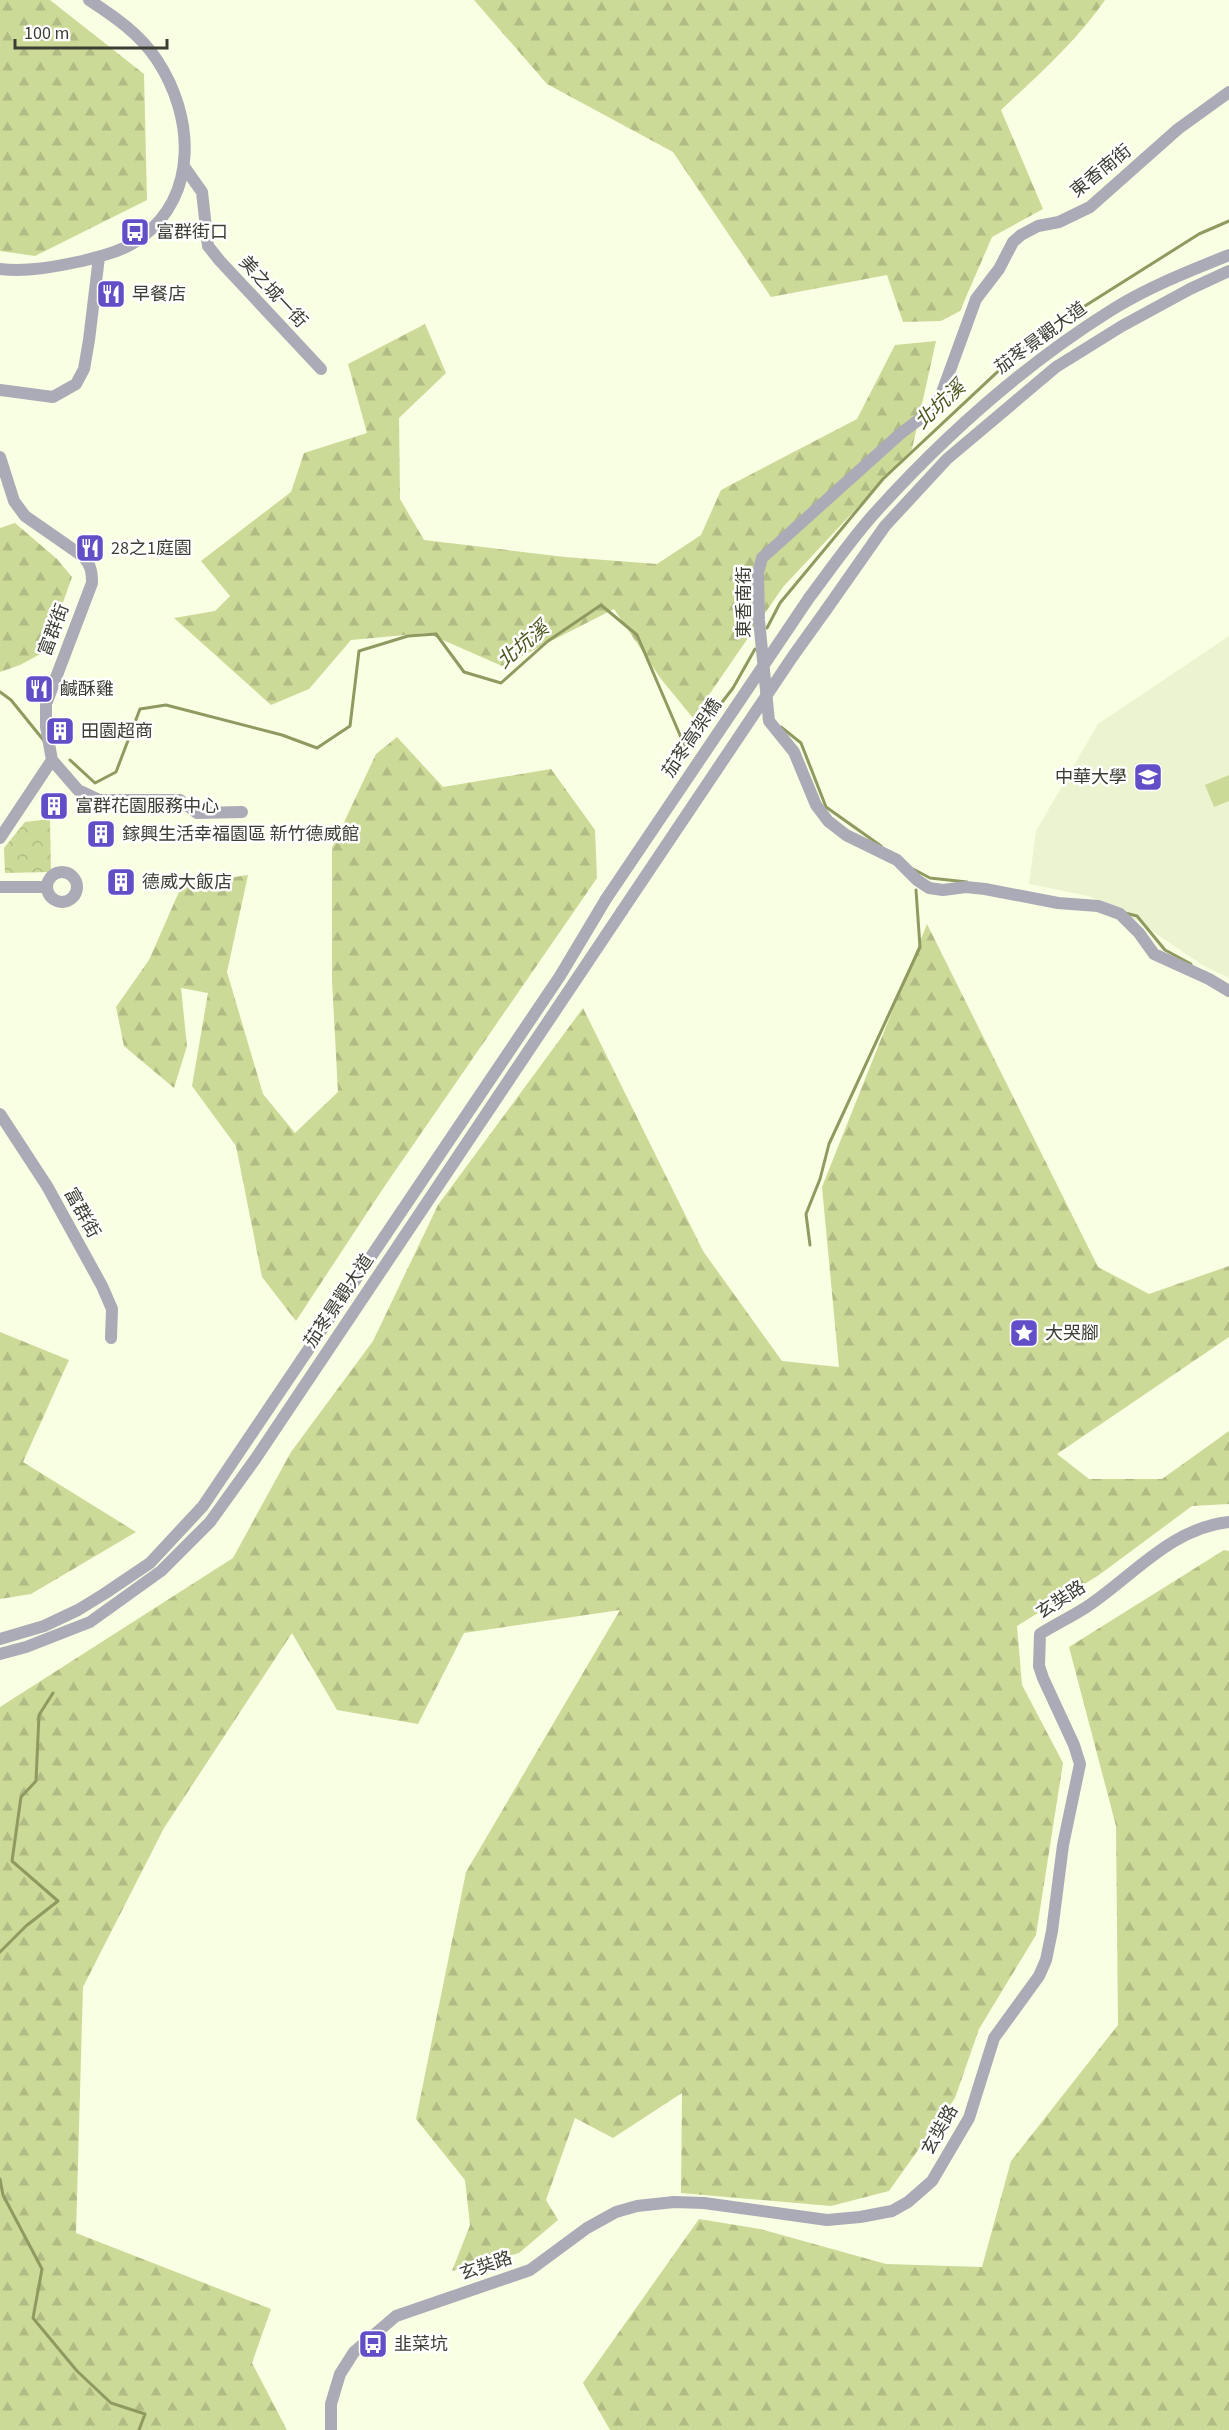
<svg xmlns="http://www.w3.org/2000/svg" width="1229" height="2430" viewBox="0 0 1229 2430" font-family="'Source Sans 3','Noto Sans TC',sans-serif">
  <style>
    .built { fill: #ebf3d0 }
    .forest { fill: url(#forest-firs) }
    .park { fill: url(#park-crowns) }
    .garden { fill: #ccda98 }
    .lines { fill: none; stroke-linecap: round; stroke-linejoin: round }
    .stream { stroke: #8e9a60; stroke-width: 3 }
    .minor { stroke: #ababb7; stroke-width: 12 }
    .minor-bridge { stroke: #ababb7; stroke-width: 12 }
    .labels { text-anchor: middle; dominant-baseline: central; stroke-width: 5; stroke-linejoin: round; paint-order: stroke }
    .street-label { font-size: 18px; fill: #3c3e33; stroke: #fff }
    .poi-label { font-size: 18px; fill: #3c3e33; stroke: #fff; text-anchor: start }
    .water-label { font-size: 20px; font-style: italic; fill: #4d571e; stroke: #fff }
  </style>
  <defs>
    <pattern id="forest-firs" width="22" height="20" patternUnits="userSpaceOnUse" patternTransform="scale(1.5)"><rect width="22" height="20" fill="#ccda98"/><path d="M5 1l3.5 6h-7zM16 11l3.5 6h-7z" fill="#b0bc83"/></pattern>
    <pattern id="park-crowns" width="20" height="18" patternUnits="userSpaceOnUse" patternTransform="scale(1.5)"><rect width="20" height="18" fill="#ccda98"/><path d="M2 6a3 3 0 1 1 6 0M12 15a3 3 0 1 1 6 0" fill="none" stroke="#b0bc83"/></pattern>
  </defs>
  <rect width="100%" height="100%" fill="#f8ffe2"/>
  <!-- built -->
  <path class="built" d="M1229,636V978L1204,966L1121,910L1088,896L1029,884L1036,831L1098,724Z"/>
  <!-- forest -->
  <path class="forest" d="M0,0H50L144,74L147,200L35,256L0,251Z
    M474,0H1105C1076,42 1038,75 1001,110L1043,209L992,237L960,311L941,321L903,322L887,275L771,297L673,152L547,84Z
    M425,324L446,373L399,418L400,499L424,540L565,557L657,564L701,535L721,490L857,419L895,345L936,341L912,449L783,587L693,718L661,679L614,609L502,666L427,633L351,640L309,689L271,705L174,618L215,611L230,596L201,561L291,492L304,453L367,433L348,364Z
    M15,523L57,559L72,577L46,651L20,665L0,672V528Z
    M397,737L443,787L551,769L595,830L597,878L382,1190L296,1321L262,1277L236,1146L192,1086L208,993L181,988L187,1046L174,1088L124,1046L116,1007L149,960L182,885L248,875L227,972L263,1094L295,1133L338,1092L332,981V848L376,754Z
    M927,924L1098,1267L1149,1294L1229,1266V1337L1057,1454L1089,1479H1162L1229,1431V1504L1192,1506L1099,1575L1017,1626L1022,1685L1063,1763L1036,1935L979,2029L955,2098L889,2191L831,2206L681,2193L682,2093L613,2138L575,2118L546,2200L558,2220L519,2253L452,2271L470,2225L465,2180L416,2119L466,1872L620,1610L464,1633L418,1724L337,1710L292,1633L164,1828L83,1987L76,2233L271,2309L252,2363L287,2430H0V1707L233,1558L291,1452L373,1341L438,1205L583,1008L703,1251L782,1361L839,1367L822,1187Z
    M0,1332L69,1360L23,1462L136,1532L31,1594L0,1599Z
    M1224,1550L1229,1551V2430H610L583,2383L699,2219L760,2229L886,2264L982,2267L1011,2161L1118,2025L1116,1826L1069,1647Z"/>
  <!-- park -->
  <path class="park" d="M50,819L51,872L5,873L4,848L25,822Z"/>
  <!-- garden -->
  <path class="garden" d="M1229,775V801L1214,807L1205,785Z"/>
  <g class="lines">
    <!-- stream -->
    <path class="stream" d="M1031,340L1199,234L1229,221
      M767,628L780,603L883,479L1024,347
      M0,692L11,700L45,742
      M781,727L801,743L826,807L881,846
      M70,760L95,783L116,772L140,709L166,705L282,735L317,748L350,726L359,651L408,636L436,634L464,672L501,683L548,641L601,605L637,635L686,749L733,688L755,649
      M913,869L930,878L967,882
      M1125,913L1137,916L1165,950L1191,964
      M810,1245L806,1214L820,1179L829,1144L920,947L916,890
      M0,1952L26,1926L58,1901L12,1861L21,1797L36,1781L39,1715L53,1693
      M0,2179L3,2195L42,2269L33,2318L77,2371L111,2403L145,2414L139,2430"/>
    <!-- minor -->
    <path class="minor" d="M1229,92L1178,129L1090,207L1059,222L1038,226L1021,235L1013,242L999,269L976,299L937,406L900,434L762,558L758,573L759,620L769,721L794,752L816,805L828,821L846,835L897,860L917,880L929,888L943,890L966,887L985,889L1058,903L1098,906L1120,914L1139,933L1154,954L1209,979L1229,991
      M185,168L202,192L208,246L220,261L321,369
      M0,269C28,272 54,267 82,261C102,256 124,251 141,238C199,195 194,116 157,60C140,34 115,17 89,0
      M0,390L53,397L76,384L84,369L89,340L99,257
      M0,457L14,501L25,516L84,557C91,566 92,572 92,583L46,704V727L52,760L0,838
      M809,598C830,570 850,541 873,515C943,437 1021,367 1110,311C1146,288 1189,271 1229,255
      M826,610L885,526L947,459L1056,367L1122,326L1190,289L1229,271
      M52,760L78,790L99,800H180L197,813L242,812
      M47 887a15 15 0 1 1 30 0a15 15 0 1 1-30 0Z
      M0,887H47
      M0,1114L47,1186L102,1286L112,1309L111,1338
      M0,1639L44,1626L78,1610L104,1594L150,1563L203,1506L560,976L606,899
      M0,1654L26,1647L90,1622L161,1571L210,1522L256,1458L622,911
      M331,2430V2404L340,2374L354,2352L396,2316L530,2270L587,2228L616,2212L637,2206L674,2202L704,2203L827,2220L860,2217L892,2211L908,2202L932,2181L969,2118L994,2038L1039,1976L1046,1960L1052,1931L1063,1845L1080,1764L1074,1745L1043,1678L1039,1666L1040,1634C1056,1624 1073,1616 1088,1606C1133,1576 1171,1528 1229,1522"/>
    <!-- minor-bridge -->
    <path class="minor-bridge" d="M606,899L809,598
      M622,911L793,656L826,610"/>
  </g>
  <!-- icons -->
  <defs>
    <g id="bus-square" transform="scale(1.5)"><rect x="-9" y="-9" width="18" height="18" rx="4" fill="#624ec7" stroke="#fff"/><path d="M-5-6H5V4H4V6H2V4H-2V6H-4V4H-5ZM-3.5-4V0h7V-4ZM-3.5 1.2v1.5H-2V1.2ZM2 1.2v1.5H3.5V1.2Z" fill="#fff"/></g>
    <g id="restaurant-square" transform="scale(1.5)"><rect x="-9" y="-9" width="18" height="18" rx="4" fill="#624ec7" stroke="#fff"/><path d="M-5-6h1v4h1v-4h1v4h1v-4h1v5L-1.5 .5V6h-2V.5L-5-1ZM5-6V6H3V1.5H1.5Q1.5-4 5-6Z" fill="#fff"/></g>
    <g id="building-square" transform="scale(1.5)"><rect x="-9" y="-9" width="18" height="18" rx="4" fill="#624ec7" stroke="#fff"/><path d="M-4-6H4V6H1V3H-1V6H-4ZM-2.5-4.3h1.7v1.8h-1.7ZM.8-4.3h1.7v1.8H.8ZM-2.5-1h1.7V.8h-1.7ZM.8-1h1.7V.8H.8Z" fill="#fff"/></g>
    <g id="university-square" transform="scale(1.5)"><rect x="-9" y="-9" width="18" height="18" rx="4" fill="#624ec7" stroke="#fff"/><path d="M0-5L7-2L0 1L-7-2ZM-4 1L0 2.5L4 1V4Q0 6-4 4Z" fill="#fff"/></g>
    <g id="sight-square" transform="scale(1.5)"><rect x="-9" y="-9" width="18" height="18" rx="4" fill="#624ec7" stroke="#fff"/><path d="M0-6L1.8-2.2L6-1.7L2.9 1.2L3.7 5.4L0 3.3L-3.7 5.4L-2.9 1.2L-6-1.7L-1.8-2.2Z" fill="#fff"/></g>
  </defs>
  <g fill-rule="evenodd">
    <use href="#bus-square" x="135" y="232"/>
    <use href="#restaurant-square" x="111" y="294"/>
    <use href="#restaurant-square" x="90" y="548"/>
    <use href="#restaurant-square" x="39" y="689"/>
    <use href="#building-square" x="60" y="731"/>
    <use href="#university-square" x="1148" y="777"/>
    <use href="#building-square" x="54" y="806"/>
    <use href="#building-square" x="101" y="834"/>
    <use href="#building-square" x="121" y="882"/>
    <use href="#sight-square" x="1024" y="1333"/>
    <use href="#bus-square" x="373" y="2344"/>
  </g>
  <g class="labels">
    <!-- street labels -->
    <g class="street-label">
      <text transform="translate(1101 171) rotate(-39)">東香南街</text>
      <text transform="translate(273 292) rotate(47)">美之城一街</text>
      <text transform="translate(1041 338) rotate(-36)">茄苳景觀大道</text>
      <text transform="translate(744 602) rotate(-90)">東香南街</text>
      <text transform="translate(54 630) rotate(-69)">富群街</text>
      <text transform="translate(692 738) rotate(-56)">茄苳高架橋</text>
      <text transform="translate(82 1213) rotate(61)">富群街</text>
      <text transform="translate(339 1301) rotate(-56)">茄苳景觀大道</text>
      <text transform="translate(1061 1600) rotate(-33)">玄奘路</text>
      <text transform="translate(940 2130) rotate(-61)">玄奘路</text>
      <text transform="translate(486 2266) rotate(-19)">玄奘路</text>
    </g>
    <!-- poi labels -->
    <g class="poi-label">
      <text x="156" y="232">富群街口</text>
      <text x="132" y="294">早餐店</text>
      <text x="111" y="548">28之1庭園</text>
      <text x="60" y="689">鹹酥雞</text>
      <text x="81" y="731">田園超商</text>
      <text x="1127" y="777" text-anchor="end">中華大學</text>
      <text x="75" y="806">富群花園服務中心</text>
      <text x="122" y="834">鎵興生活幸福園區 新竹德威館</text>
      <text x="142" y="882">德威大飯店</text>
      <text x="1045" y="1333">大哭腳</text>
      <text x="394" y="2344">韭菜坑</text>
    </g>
    <!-- water labels -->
    <g class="water-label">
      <text transform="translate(940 405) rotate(-43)">北坑溪</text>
      <text transform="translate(523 645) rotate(-40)">北坑溪</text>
    </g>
  </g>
  <!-- scale -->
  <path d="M15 39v9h152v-9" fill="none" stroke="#3c3e33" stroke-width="3"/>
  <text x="24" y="39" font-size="18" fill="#3c3e33" stroke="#ffffff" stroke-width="4.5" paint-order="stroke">100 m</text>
</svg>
